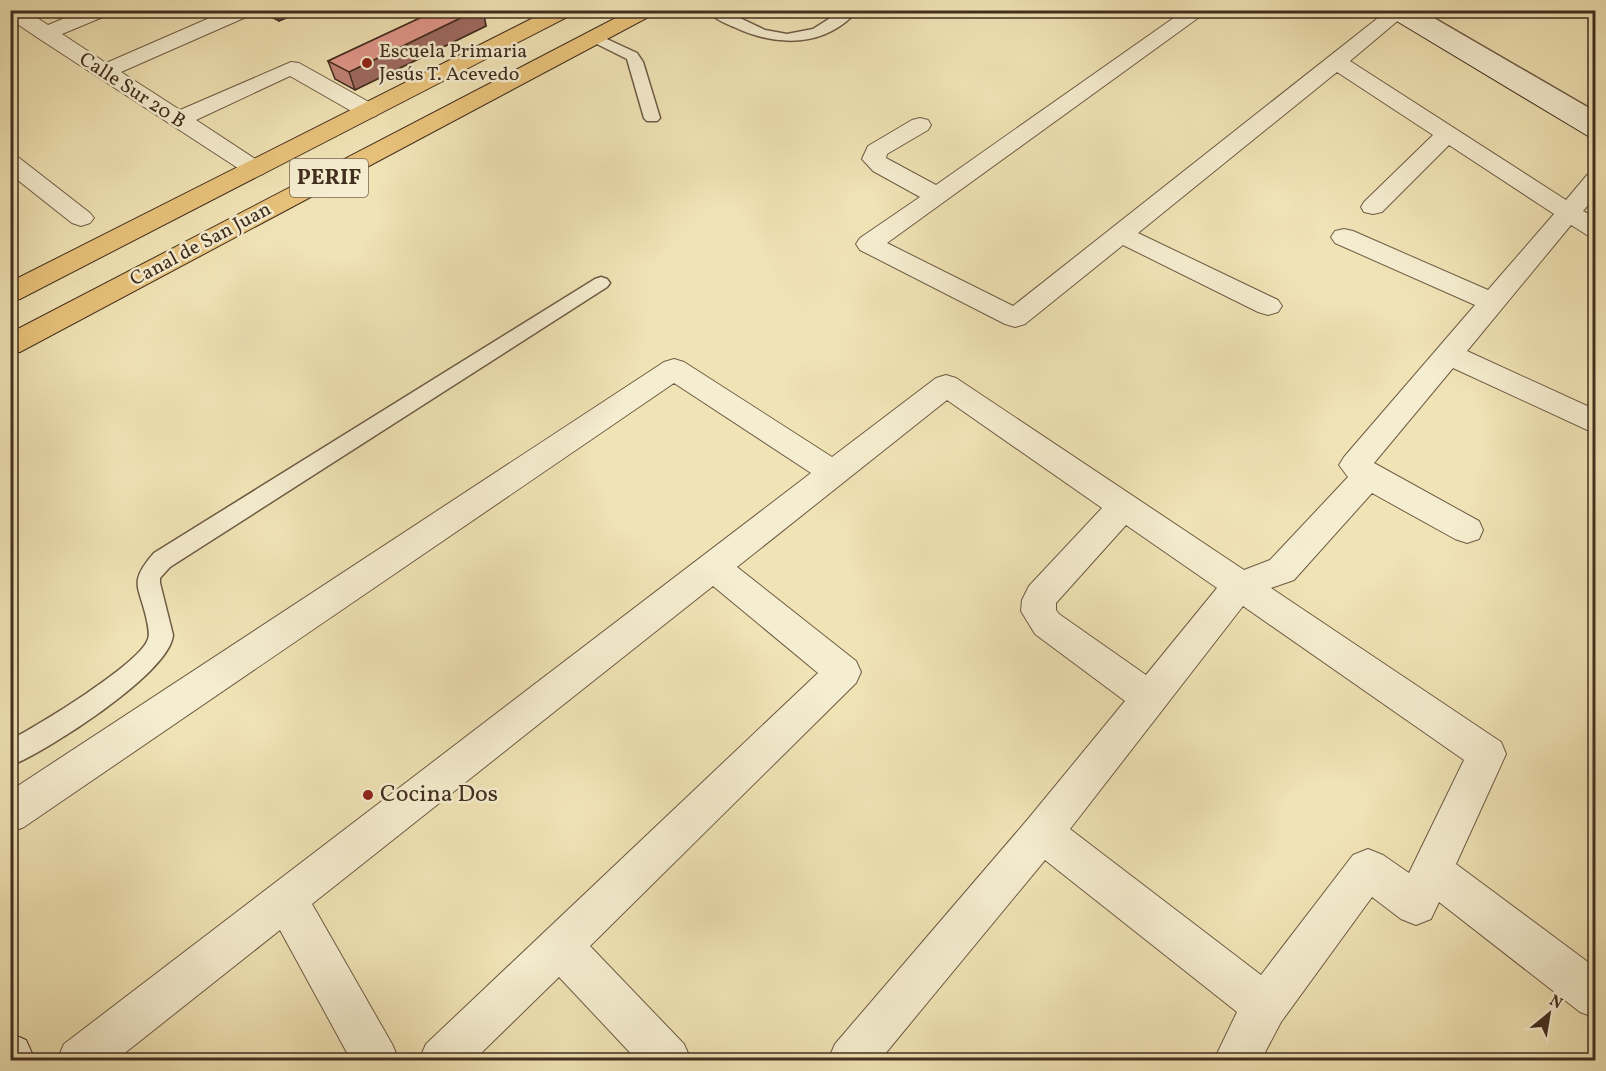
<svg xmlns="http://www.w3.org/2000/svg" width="1606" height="1071" viewBox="0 0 1606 1071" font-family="Vollkorn,serif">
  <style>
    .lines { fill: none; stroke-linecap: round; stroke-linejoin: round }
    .lane-casing { stroke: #6e5b44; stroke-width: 3 }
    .street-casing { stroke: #6e5b44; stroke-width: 2 }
    .secondary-casing { stroke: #422e1f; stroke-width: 2 }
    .primary-casing { stroke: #422e1f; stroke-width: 2 }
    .lane { fill: #f5edcf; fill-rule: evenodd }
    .street { fill: #f5edcf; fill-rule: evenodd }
    .secondary { fill: #f5edcf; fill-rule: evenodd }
    .primary { fill: #e8c27a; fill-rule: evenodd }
    .wall { fill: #c28278; stroke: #422e1f; stroke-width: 1.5 }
    .shaded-wall { fill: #9e6a61; stroke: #422e1f; stroke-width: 1.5 }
    .building { fill: #e2978b; stroke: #422e1f; stroke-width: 1.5 }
    .poi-dot { fill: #8f2418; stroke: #f5edcf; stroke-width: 2 }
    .labels { text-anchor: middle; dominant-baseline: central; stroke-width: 5; stroke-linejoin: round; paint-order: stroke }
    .far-poi-label { font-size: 20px; fill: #422e1f; stroke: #f5edcf; text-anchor: start }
    .far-street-label { font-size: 20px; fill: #422e1f; stroke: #f5edcf }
    .shield { fill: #f5edcf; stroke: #786754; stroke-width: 1.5 }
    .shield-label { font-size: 22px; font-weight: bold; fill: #422e1f }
    .poi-label { font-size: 24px; fill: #422e1f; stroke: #f5edcf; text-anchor: start }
  </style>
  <rect width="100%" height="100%" fill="#f0e3b5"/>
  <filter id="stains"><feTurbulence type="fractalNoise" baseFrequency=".00333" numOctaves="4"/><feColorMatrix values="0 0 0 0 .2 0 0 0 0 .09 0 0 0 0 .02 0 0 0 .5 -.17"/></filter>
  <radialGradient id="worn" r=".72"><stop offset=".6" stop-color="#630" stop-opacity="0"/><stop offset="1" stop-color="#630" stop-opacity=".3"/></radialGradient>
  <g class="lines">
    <!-- lane casing -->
    <g class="lane-casing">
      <path id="lane" d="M706,10H723L765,30L787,34L813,29L843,10H858C825,48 776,47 734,27C724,23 713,18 706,10Z
        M1403,10H1420L1596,112V124Z
        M596,34L637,53L643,62L660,118L657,121H647L644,118L627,59L591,41L589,38L591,35Z
        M601,277L607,279L610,283L607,287L170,567L160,578V583L173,635C170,673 46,752 10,766V740C36,727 141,663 148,639C150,634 148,626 147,621C140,586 127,584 154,553L595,279Z"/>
    </g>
    <!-- street casing -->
    <g class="street-casing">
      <path id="street" d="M10,10H25L48,25L84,10H113L110,14L62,34L106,63L228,10H256L253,14L121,72L180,110L291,62L299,63L376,106L379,111L376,116L368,118L360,116L290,76L196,120L263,164L267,169L263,174L255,176L247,174L38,38L10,19Z
        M1185,10H1209L887,243L1013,306L1388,10H1405L1407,13L1350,61L1566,200L1587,175L1596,173V196L1583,211L1596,218V238L1587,235L1571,225L1467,351L1596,410V434L1453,368L1374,463L1479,521L1483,530L1479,539L1467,543L1455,539L1372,493L1294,580L1271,588L1501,742L1506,754L1456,864L1596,968V1018L1580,1012L1439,902L1431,919L1416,925L1401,919L1372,897L1281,1022L1261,1060H1214L1237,1012L1045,860L880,1060H828L835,1044L1028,819L1125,701L1035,634L1021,611L1022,600L1029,586L1102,508L947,400L737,567L856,661L861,672L856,683L590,946L684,1044L691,1060H637L559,977L474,1060H419L426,1044L818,673L713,586L312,904L392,1044L399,1060H351L280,930L116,1060H57L64,1044L811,473L674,383L24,827L10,833V791L664,362L674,359L684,362L832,457L936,378L946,375L956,378L1244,570L1270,560L1348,477L1339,465L1344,457L1475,305L1335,243L1331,237L1335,231L1344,229L1353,231L1488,290L1554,214L1449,145L1382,212L1373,214L1364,212L1361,207L1364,202L1433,135L1337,72L1138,233L1278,300L1282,306L1278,312L1268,315L1258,312L1123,245L1025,324L1015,327L1005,324L860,250L856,244L860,238L920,197L873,171L862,159L868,146L912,120L920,118L928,120L931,125L928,130L887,154L886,158L936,185ZM1126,525L1217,588L1146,675L1059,614L1056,610V603ZM1243,606L1464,760L1409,873L1383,855L1368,849L1353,855L1261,975L1070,829Z
        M10,155L18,157L90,213L94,218L90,223L81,226L72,223L10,174Z"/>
    </g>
    <!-- secondary casing -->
    <g class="secondary-casing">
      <path id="secondary" d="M1382,10H1407L1596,121V138L1588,136L1385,14Z
        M10,1033L26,1040L35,1060H10Z"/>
    </g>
    <!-- primary casing -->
    <g class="primary-casing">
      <path id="primary" d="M549,10H576L573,14L20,299L10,302V282Z
        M631,10H657L654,14L20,352L10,354V333Z"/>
    </g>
    <!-- lane -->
    <use href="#lane" class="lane"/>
    <!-- street -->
    <use href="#street" class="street"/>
    <!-- secondary -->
    <use href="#secondary" class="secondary"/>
    <!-- primary -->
    <use href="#primary" class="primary"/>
  </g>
  <!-- wall -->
  <path class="wall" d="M262,10H304L279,21L263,13Z
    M437,10H483L486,26L355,90L335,79L328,61Z
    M513,10H535L524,16Z"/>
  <!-- shaded-wall -->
  <path class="shaded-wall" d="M275,10H304L279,21Z
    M477,10H483L486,26L355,90L349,72Z
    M523,10H535L524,16Z"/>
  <!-- building -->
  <path class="building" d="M437,10H477L349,72L328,61Z"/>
  <!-- markers -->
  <g class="poi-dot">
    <circle cx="367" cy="63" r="6"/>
    <circle cx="368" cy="795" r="6"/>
  </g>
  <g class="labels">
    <!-- far-poi labels -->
    <g class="far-poi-label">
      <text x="379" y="52">Escuela Primaria<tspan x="379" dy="23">Jesús T. Acevedo</tspan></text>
    </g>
    <!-- far-street labels -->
    <g class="far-street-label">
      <text transform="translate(132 91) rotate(33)">Calle Sur 20 B</text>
      <text transform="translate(201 245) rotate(-28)">Canal de San Juan</text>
    </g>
    <!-- shield labels -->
    <rect class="shield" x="290" y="159" width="78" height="38" rx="4.5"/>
    <g class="shield-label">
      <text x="329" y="178">PERIF</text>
    </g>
    <!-- poi labels -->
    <g class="poi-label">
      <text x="380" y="795">Cocina Dos</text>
    </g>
  </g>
  <!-- margin -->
  <rect width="1606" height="1071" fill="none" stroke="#f0e3b5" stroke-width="36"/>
  <rect x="12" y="12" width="1582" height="1047" fill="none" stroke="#422e1f" stroke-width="3"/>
  <rect x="18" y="18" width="1570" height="1035" fill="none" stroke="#422e1f" stroke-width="1.5"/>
  <!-- north arrow -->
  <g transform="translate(1549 1014) rotate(30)" stroke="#f5edcf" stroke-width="4.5" paint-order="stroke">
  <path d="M0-4.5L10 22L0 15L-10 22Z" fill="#422e1f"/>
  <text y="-9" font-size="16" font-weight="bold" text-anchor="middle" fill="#422e1f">N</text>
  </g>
  <rect width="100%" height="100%" filter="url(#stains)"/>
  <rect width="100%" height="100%" fill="url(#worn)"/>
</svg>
